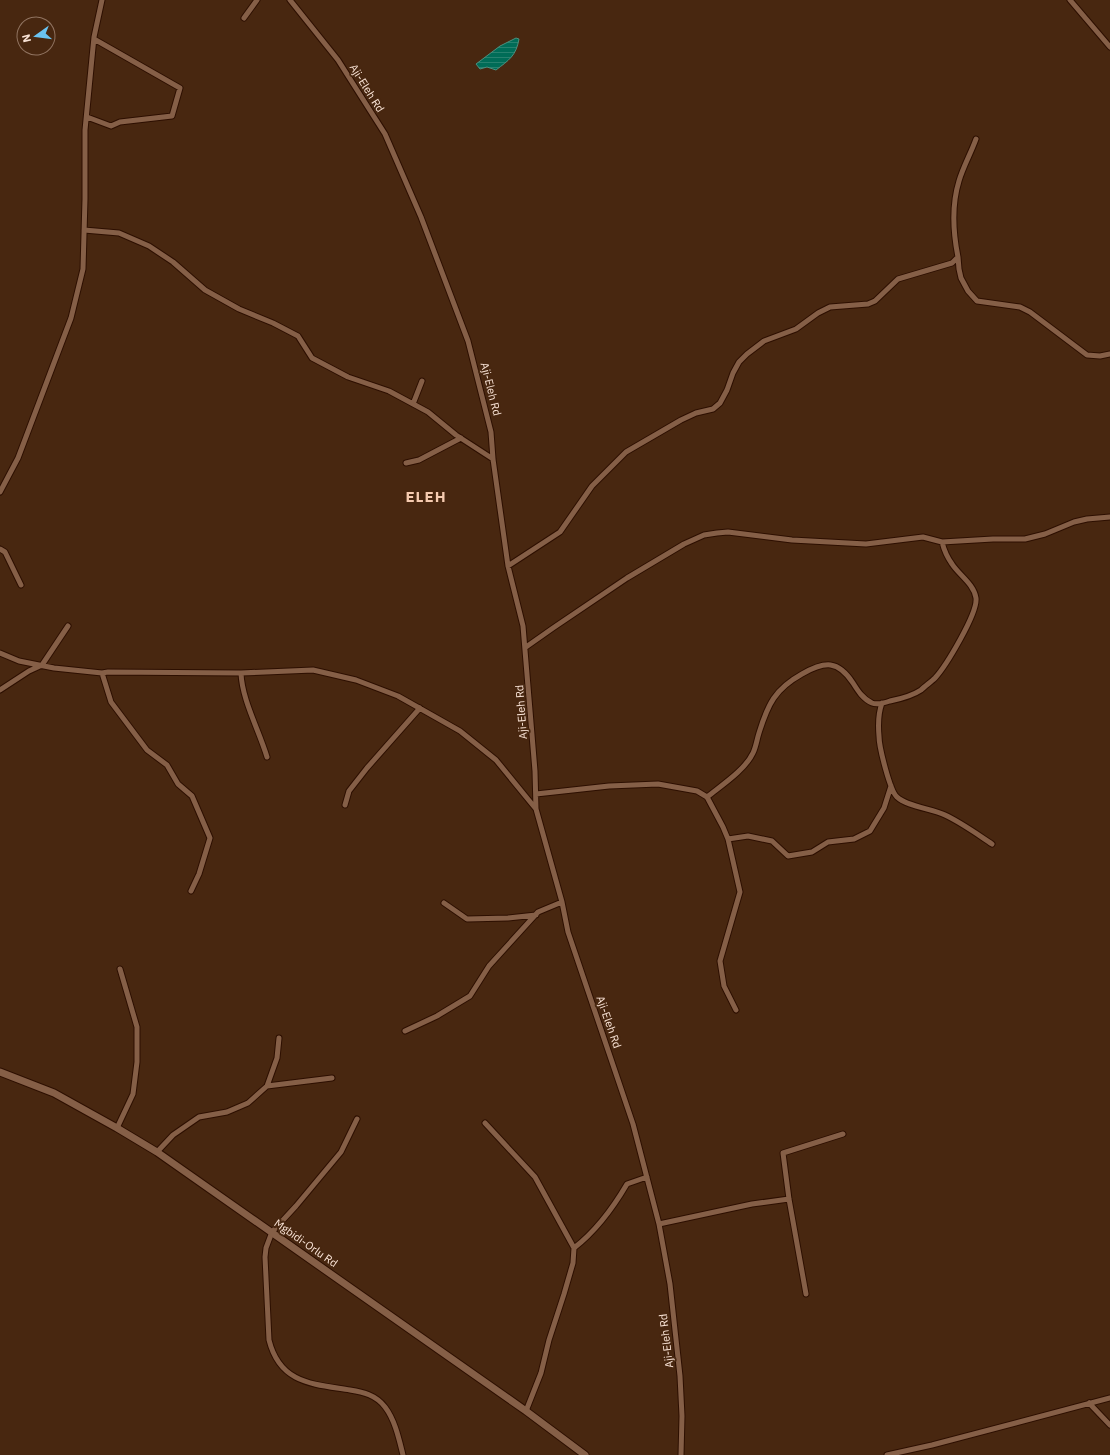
<svg xmlns="http://www.w3.org/2000/svg" width="1110" height="1455" viewBox="0 0 1110 1455" font-family="'IBM Plex Sans',sans-serif">
  <style>
    .water { fill: url(#water-rules); stroke: #4b907e }
    .lines { fill: none; stroke-linecap: round; stroke-linejoin: round }
    .minor-casing { stroke: #2d0f00; stroke-width: 7 }
    .secondary-casing { stroke: #2d0f00; stroke-width: 9 }
    .minor { stroke: #855f47; stroke-width: 5 }
    .secondary { stroke: #855f47; stroke-width: 7 }
    .labels { text-anchor: middle; dominant-baseline: central; stroke-width: 4; stroke-linejoin: round; paint-order: stroke }
    .street-label { font-size: 11px; fill: #fbe5d8; stroke: #482710 }
    .district-label { font-size: 15px; font-weight: bold; letter-spacing: 1px; fill: #f6cbb0; stroke: #482710 }
  </style>
  <defs>
    <pattern id="water-rules" width="6" height="5" patternUnits="userSpaceOnUse"><rect width="6" height="5" fill="#006c57"/><path d="M0 2.5h6" fill="none" stroke="#26816e"/></pattern>
  </defs>
  <rect width="100%" height="100%" fill="#482710"/>
  <!-- water -->
  <path class="water" d="M516,38L519,39C516,56 509,60 496,70L487,67L480,69L476,64L500,46Z"/>
  <g class="lines">
    <!-- minor casing -->
    <g class="minor-casing">
      <path id="minor" d="M290,0L338,60L385,134L421,217L468,341L491,432L493,459L508,566L523,626L535,771L536,809L562,902L568,932L633,1124L659,1224L670,1284L680,1376L682,1416L681,1455
        M1070,0L1110,47
        M244,18L257,0
        M87,117L111,126L120,122L172,116L180,88L94,39
        M84,230L119,233L149,246L173,262L205,290L239,309L273,323L298,336L312,358L348,377L389,391L428,412L456,435L493,459
        M958,257L959,269L961,278L968,291L977,301L1020,307L1030,312L1087,355L1100,356L1110,354
        M413,404L422,381
        M406,463L419,460L461,438
        M0,492L18,458L71,318L83,269L85,199V130L94,37L102,0
        M0,549L5,552L21,585
        M508,566L560,532L592,486L626,452L681,420L696,413L713,409L720,403L727,390L733,373L739,362L747,354L764,341L796,329L818,313L830,307L868,304L875,301L898,279L952,263L958,257C953,232 951,207 959,181C963,167 971,153 976,139
        M526,647L553,628L627,578L684,544L704,535L717,533L728,532L792,540L866,544L923,537L942,542L993,539H1025L1045,534L1074,522L1087,519L1110,517
        M0,653L19,661L54,668L102,673L108,672L241,673L313,670L356,680L398,696L460,731L496,760L536,809
        M102,673L111,702L147,750L167,765L178,784L192,796L210,838L199,874L191,891
        M241,673C242,700 259,730 267,757
        M0,690L29,671L42,665L68,626
        M882,703C878,714 878,725 879,736C879,747 890,791 897,797C906,806 932,809 945,815C962,823 977,834 992,844
        M536,794L609,786L658,784L697,791L707,797C722,785 745,770 753,753C756,747 757,739 759,733C768,704 775,689 802,674C825,661 838,660 853,683C858,691 863,699 872,703C877,705 884,703 890,701C900,699 912,696 921,690C925,686 931,682 935,678C946,666 978,613 976,598C974,584 959,575 952,564C947,557 944,550 942,542
        M707,797L723,827L728,839L748,836L772,841L788,856L812,852L828,842L854,839L870,831L884,808L891,786
        M345,805L349,791L367,768L420,708
        M728,839L740,892L720,961L724,986L736,1010
        M444,903L467,919L508,918L536,915
        M405,1031L437,1016L470,996L489,966L538,912L562,902
        M267,1086L332,1078
        M357,1119L341,1152L296,1206L272,1232L266,1248L265,1257L269,1340C280,1384 313,1384 350,1390C363,1392 376,1395 385,1407C395,1420 399,1439 403,1455
        M485,1123L535,1177L574,1248
        M117,1128L133,1094L137,1062V1027L120,969
        M157,1152L173,1135L199,1117L227,1112L248,1103L267,1086L277,1058L279,1038
        M659,1224L752,1204L789,1199
        M806,1294L789,1199L783,1153L843,1134
        M1089,1403L1110,1425
        M526,1411L541,1373L549,1340L564,1294L573,1263L574,1248C596,1231 613,1208 627,1184L647,1177
        M887,1455L932,1445L1110,1398"/>
    </g>
    <!-- secondary casing -->
    <g class="secondary-casing">
      <path id="secondary" d="M0,1072L54,1093L117,1128L157,1152L526,1411L585,1455"/>
    </g>
    <!-- minor -->
    <use href="#minor" class="minor"/>
    <!-- secondary -->
    <use href="#secondary" class="secondary"/>
  </g>
  <g class="labels">
    <!-- street labels -->
    <g class="street-label">
      <text transform="translate(367 88) rotate(58)">Aji-Eleh Rd</text>
      <text transform="translate(491 389) rotate(76)">Aji-Eleh Rd</text>
      <text transform="translate(521 712) rotate(-94)">Aji-Eleh Rd</text>
      <text transform="translate(609 1022) rotate(71)">Aji-Eleh Rd</text>
      <text transform="translate(306 1243) rotate(35)">Mgbidi-Orlu Rd</text>
      <text transform="translate(666 1341) rotate(-97)">Aji-Eleh Rd</text>
    </g>
    <!-- district labels -->
    <g class="district-label">
      <text x="426" y="496">ELEH</text>
    </g>
  </g>
  <!-- north arrow -->
  <g transform="translate(36 36) rotate(256)"><circle r="19" fill="#482710" stroke="#907360"/>
  <path d="M0-3L7 15L0 10L-7 15Z" fill="#6ac3f1"/>
  <text y="-6" font-size="11" font-weight="bold" text-anchor="middle" fill="#fbe5d8">N</text>
  </g>
</svg>
